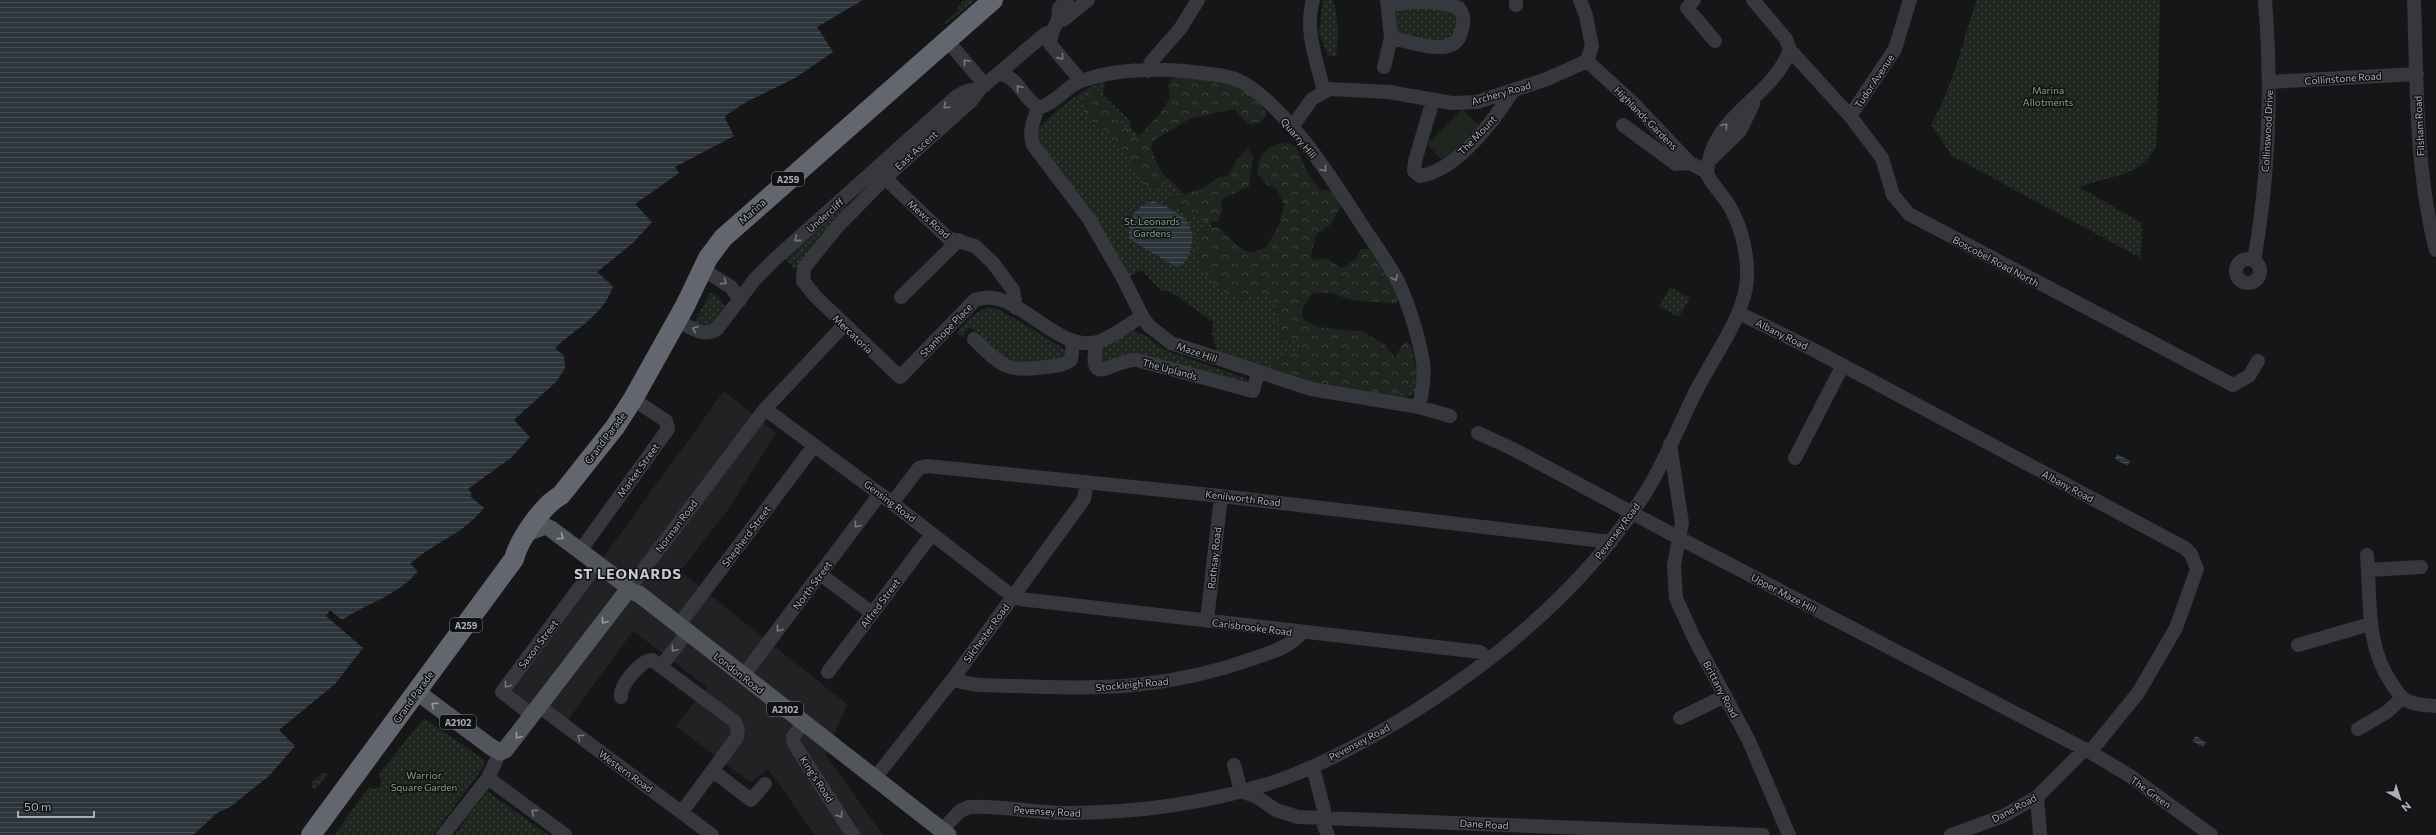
<svg xmlns="http://www.w3.org/2000/svg" width="2436" height="835" viewBox="0 0 2436 835" font-family="Commissioner,sans-serif">
  <style>
    .built { fill: #222225 }
    .green { fill: url(#green-dots) }
    .forest { fill: url(#forest-crowns) }
    .pitch { fill: #1e261f }
    .water { fill: url(#water-rules) }
    .lines { fill: none; stroke-linecap: round; stroke-linejoin: round }
    .minor { stroke: #37383d; stroke-width: 14 }
    .major { stroke: #53555c; stroke-width: 17 }
    .highway { stroke: #63666e; stroke-width: 20 }
    .oneway { stroke: #757881 }
    .oneway2 { stroke: #979ba6 }
    .labels { text-anchor: middle; dominant-baseline: central; stroke-width: 3; stroke-linejoin: round; paint-order: stroke }
    .shield { fill: #111113; stroke: #7b7e86; stroke-width: 1 }
    .shield-label { font-size: 9px; font-weight: bold; fill: #a8adb8 }
    .street-label { font-size: 10px; fill: #a8adb8; stroke: #111113 }
    .park-label { font-size: 10px; fill: #7fa381; stroke: #111113 }
    .district-label { font-size: 14px; font-weight: bold; letter-spacing: 1px; fill: #c9ccd4; stroke: #111113 }
  </style>
  <defs>
    <pattern id="green-dots" width="8" height="8" patternUnits="userSpaceOnUse"><rect width="8" height="8" fill="#1e261f"/><path d="M2 2h.1M6 6h.1" fill="none" stroke="#3c433d" stroke-width="1.8" stroke-linecap="round"/></pattern>
    <pattern id="forest-crowns" width="20" height="18" patternUnits="userSpaceOnUse"><rect width="20" height="18" fill="#1e261f"/><path d="M2 6a3 3 0 1 1 6 0M12 15a3 3 0 1 1 6 0" fill="none" stroke="#3c433d"/></pattern>
    <pattern id="water-rules" width="6" height="5" patternUnits="userSpaceOnUse"><rect width="6" height="5" fill="#2c353c"/><path d="M0 2.5h6" fill="none" stroke="#485056"/></pattern>
  </defs>
  <rect width="100%" height="100%" fill="#161618"/>
  <!-- built -->
  <path class="built" d="M724,391L776,433L728,510L680,571L847,704L826,755L883,835H815L768,769L750,782L675,726L707,687L633,631L568,720L529,709L506,691Z"/>
  <!-- green -->
  <path class="green" d="M965,0H975L946,24L944,22L958,11L957,7Z
    M1323,0H1333C1339,21 1339,36 1336,57L1328,55L1319,33Z
    M1977,0H2160L2157,143C2144,178 2110,175 2079,187L2142,223L2141,258L1952,156L1931,125C1953,86 1962,42 1977,0Z
    M1407,4L1458,12V29L1448,43L1400,36C1394,26 1392,20 1397,8Z
    M1105,81L1103,95L1129,120L1131,129L1139,136L1164,175L1210,218L1213,235L1248,263L1286,317L1418,374L1416,392L1403,399L1325,387L1215,352L1216,347L1212,334L1213,322L1171,292L1160,290L1142,270L1129,277L1039,143C1038,139 1037,135 1038,131C1044,117 1090,84 1105,81Z
    M846,206L849,208L795,269L784,258Z
    M1670,287L1690,298L1679,317L1659,307Z
    M711,292L721,299L723,305L732,304L718,323L708,327L694,322Z
    M988,307L1002,311L1063,348L1066,351L1064,359L1012,364L982,344L980,333L969,328L962,337L957,332L973,315Z
    M1132,330L1144,335L1165,350L1239,376L1246,379L1249,384L1135,357L1106,368L1096,355L1098,349Z
    M424,718L484,760L485,765L433,835H334L369,787L374,789L380,786L382,780L378,775Z
    M323,773L328,774L315,790L311,786L312,781Z
    M487,791L548,835H454Z"/>
  <!-- forest -->
  <path class="forest" d="M1176,75L1230,82L1253,94L1267,114L1262,122L1248,124L1234,109L1189,119L1153,141L1151,148L1165,184L1159,189L1145,187C1135,167 1124,150 1107,135C1099,126 1090,121 1083,111L1084,96L1092,89H1098C1107,107 1122,119 1132,136L1138,137L1158,116L1170,98L1168,84Z
    M1283,142L1296,146L1307,172L1320,190L1331,191L1341,205L1331,224L1317,234L1311,254L1312,260L1327,258L1341,268L1355,260L1361,249H1369L1384,267L1398,299L1396,304C1382,301 1368,303 1355,300C1336,297 1333,289 1312,294L1302,309L1303,318L1317,327L1364,332L1384,344L1395,358L1402,345L1406,341L1411,347L1418,375L1406,391L1394,397L1297,379L1271,369L1273,360L1298,351L1303,343L1298,338L1281,342C1274,328 1281,314 1274,300L1258,296L1239,299L1227,295L1214,285L1202,269L1196,251L1199,231L1218,227C1226,233 1241,252 1250,252C1255,252 1261,249 1266,247L1278,227L1284,205L1277,189L1267,185L1257,173C1258,153 1265,149 1283,142Z
    M1248,149L1253,156L1249,186L1221,200L1223,210L1218,222L1200,221L1168,204L1170,198L1205,187L1219,177L1228,176L1237,159Z"/>
  <!-- pitch -->
  <path class="pitch" d="M1462,109L1479,126L1444,162L1427,144Z"/>
  <!-- water -->
  <path class="water" d="M0,0H863L817,27L833,52L795,78L748,101L726,115L725,118L734,136L675,167L679,173L635,204L652,222L633,243L597,272L613,286C605,314 575,329 555,348L564,356L565,368L557,381L514,420L530,437L512,457L468,489L472,494L470,496L484,508C461,536 434,542 410,564L418,571C399,595 367,603 342,620L330,610L326,616L363,648L335,684L279,730L295,746L269,776L230,807L217,813L193,835H0Z
    M1153,201C1179,213 1199,219 1190,251C1188,259 1185,264 1177,267L1171,264L1129,239C1128,217 1133,209 1153,201Z
    M2117,454L2130,461L2128,466L2115,459Z
    M2196,736L2206,743L2203,747L2192,741Z"/>
  <g class="lines">
    <!-- minor -->
    <path class="minor" d="M1313,0C1304,29 1317,63 1324,91
      M1516,0V5
      M1694,0L1687,8L1715,41
      M2414,0C2417,84 2415,169 2436,250
      M1389,5C1411,1 1439,0 1459,8C1465,17 1464,23 1461,32C1455,60 1411,41 1391,38
      M1058,20L1059,8L1067,0
      M1052,32L1045,34L980,89L971,101L885,178L837,227L804,268L803,281L816,297L900,377L975,300C1016,284 1054,353 1097,342C1110,339 1131,323 1142,316
      M946,39L985,85
      M1790,50L1850,116L1882,158L1893,195L1909,214L2233,385L2249,376L2258,361
      M1587,61L1633,103L1690,163L1707,172
      M1384,67L1391,38L1387,0
      M1148,71L1151,62L1180,29L1198,0
      M998,74C1017,74 1023,99 1038,107C1050,108 1068,85 1081,81C1120,67 1169,68 1210,74C1223,75 1239,79 1250,87C1296,120 1331,178 1362,225C1373,242 1385,258 1395,276C1407,297 1419,338 1423,362C1425,377 1422,392 1419,407
      M1081,81L1050,44L1052,32L1058,20H1063L1088,0
      M2269,82L2417,74
      M1433,100L1415,161L1414,171L1420,176C1458,170 1493,121 1513,91
      M1038,107C1034,121 1028,131 1033,145L1089,219L1123,278L1142,316L1149,326L1171,343L1311,389L1419,407L1450,416
      M1850,116L1895,49L1910,0
      M1623,125L1676,164L1690,163
      M1292,127L1312,99L1330,89L1389,92L1452,103L1477,102L1547,79L1587,61L1592,46L1586,16L1580,0
      M1710,160L1740,131L1753,104
      M885,178L948,238L975,246L993,263L1013,290L1016,308
      M2236 271a12 12 0 1 1 24 0a12 12 0 1 1-24 0Z
      M2254,261C2269,176 2272,86 2265,0
      M702,269L731,287L740,300
      M901,297L959,240
      M1739,313L1814,350L2185,548L2191,554L2197,569L2176,628L2138,693L2090,752
      M677,320C689,327 704,338 717,329L755,279L775,259L957,96L967,91L980,89
      M974,339C1001,365 1005,373 1045,367C1055,366 1063,366 1071,360L1073,342
      M1097,342C1086,392 1114,358 1137,360L1253,391L1258,373
      M765,409L892,503L1007,592L1020,599L1480,652L1489,659
      M1478,433L1515,450L1679,538L2090,752L2130,776L2211,835
      M1670,444L1682,523L1674,565L1676,598L1693,636L1749,741L1789,835
      M1795,458L1843,365
      M892,503L919,468L927,466L1221,496L1611,542
      M580,551L668,429L666,421L633,399
      M2367,555C2371,600 2365,645 2392,684C2395,688 2399,695 2403,698C2412,705 2425,705 2436,706
      M2368,570L2421,567
      M820,574L872,613
      M628,590L765,409L844,325
      M1207,621L1221,496
      M678,626L814,446
      M2298,645L2370,624
      M662,665L687,633
      M828,672L932,534
      M743,676L880,494
      M953,679C972,687 995,685 1016,686C1104,690 1170,688 1255,658C1271,652 1291,647 1302,632
      M621,697C619,686 641,660 652,660L734,721L738,729L737,737L682,812
      M540,707L712,835
      M533,716L502,692L597,564
      M1680,718L1725,696
      M804,723L793,737L794,744L853,835
      M2358,729L2387,712L2402,698
      M1234,765L1241,791L1257,797L1276,810L1298,817L1763,835
      M1313,767L1324,810V826L1328,835
      M713,771L751,800L765,784
      M488,778L565,835
      M875,778L953,679L1084,499L1087,482
      M2037,797L2040,835
      M942,830L960,811L969,807C1001,805 1033,813 1066,813C1131,813 1201,804 1264,785C1302,774 1339,755 1373,736C1477,677 1579,596 1644,495C1666,461 1680,422 1698,387C1714,356 1746,313 1747,278C1748,253 1741,224 1727,202C1720,192 1712,184 1707,174C1710,115 1771,100 1790,50L1786,39L1753,0
      M443,835L488,778L500,752
      M1951,835L2003,816L2037,797L2085,749"/>
    <!-- major -->
    <path class="major" d="M527,533L545,526L551,529L623,583L628,590L639,594L948,835
      M417,692L491,747L500,752L505,750L628,590"/>
    <!-- highway -->
    <path class="highway" d="M311,835L514,559C519,539 543,505 561,495L615,427L633,399L685,306L708,258L723,238L993,0"/>
  </g>
  <!-- one-way arrows -->
  <defs><path id="oneway-chevron" d="M-2-3.5L2.5 0L-2 3.5" fill="none" stroke-width="1.6" stroke-linecap="round" stroke-linejoin="round"/></defs>
  <g class="oneway">
    <use href="#oneway-chevron" transform="translate(1061 57) rotate(51)"/>
    <use href="#oneway-chevron" transform="translate(966 62) rotate(-130)"/>
    <use href="#oneway-chevron" transform="translate(1019 88) rotate(-131)"/>
    <use href="#oneway-chevron" transform="translate(946 106) rotate(138)"/>
    <use href="#oneway-chevron" transform="translate(1725 126) rotate(-50)"/>
    <use href="#oneway-chevron" transform="translate(1324 169) rotate(53)"/>
    <use href="#oneway-chevron" transform="translate(797 239) rotate(139)"/>
    <use href="#oneway-chevron" transform="translate(1395 278) rotate(64)"/>
    <use href="#oneway-chevron" transform="translate(724 282) rotate(36)"/>
    <use href="#oneway-chevron" transform="translate(695 329) rotate(-158)"/>
    <use href="#oneway-chevron" transform="translate(857 525) rotate(127)"/>
    <use href="#oneway-chevron" transform="translate(779 629) rotate(127)"/>
    <use href="#oneway-chevron" transform="translate(674 649) rotate(128)"/>
    <use href="#oneway-chevron" transform="translate(507 685) rotate(126)"/>
    <use href="#oneway-chevron" transform="translate(580 737) rotate(-143)"/>
    <use href="#oneway-chevron" transform="translate(534 812) rotate(-143)"/>
    <use href="#oneway-chevron" transform="translate(840 815) rotate(57)"/>
  </g>
  <g class="oneway2">
    <use href="#oneway-chevron" transform="translate(561 537) rotate(36)"/>
    <use href="#oneway-chevron" transform="translate(604 621) rotate(127)"/>
    <use href="#oneway-chevron" transform="translate(434 705) rotate(-143)"/>
    <use href="#oneway-chevron" transform="translate(518 736) rotate(127)"/>
  </g>
  <g class="labels">
    <!-- shield labels -->
    <g class="shield">
      <rect x="772" y="172" width="32" height="14" rx="3"/>
      <rect x="450" y="618" width="32" height="14" rx="3"/>
      <rect x="767" y="702" width="36" height="14" rx="3"/>
      <rect x="440" y="715" width="36" height="14" rx="3"/>
    </g>
    <g class="shield-label">
      <text x="788" y="179">A259</text>
      <text x="466" y="625">A259</text>
      <text x="785" y="709">A2102</text>
      <text x="458" y="722">A2102</text>
    </g>
    <!-- street labels -->
    <g class="street-label">
      <text transform="translate(2343 78) rotate(-4)">Collinstone Road</text>
      <text transform="translate(1874 81) rotate(-56)">Tudor Avenue</text>
      <text transform="translate(1501 93) rotate(-16)">Archery Road</text>
      <text transform="translate(1646 118) rotate(45)">Highlands Gardens</text>
      <text transform="translate(2419 126) rotate(-93)">Filsham Road</text>
      <text transform="translate(2267 131) rotate(-87)">Collinswood Drive</text>
      <text transform="translate(1477 135) rotate(-46)">The Mount</text>
      <text transform="translate(1299 138) rotate(50)">Quarry Hill</text>
      <text transform="translate(916 150) rotate(-42)">East Ascent</text>
      <text transform="translate(752 211) rotate(-42)">Marina</text>
      <text transform="translate(825 215) rotate(-41)">Undercliff</text>
      <text transform="translate(929 219) rotate(41)">Mews Road</text>
      <text transform="translate(1996 261) rotate(28)">Boscobel Road North</text>
      <text transform="translate(946 330) rotate(-46)">Stanhope Place</text>
      <text transform="translate(853 334) rotate(44)">Mercatoria</text>
      <text transform="translate(1782 334) rotate(26)">Albany Road</text>
      <text transform="translate(1197 352) rotate(19)">Maze Hill</text>
      <text transform="translate(1170 369) rotate(15)">The Uplands</text>
      <text transform="translate(605 438) rotate(-53)">Grand Parade</text>
      <text transform="translate(638 470) rotate(-54)">Market Street</text>
      <text transform="translate(2068 486) rotate(28)">Albany Road</text>
      <text transform="translate(1243 498) rotate(7)">Kenilworth Road</text>
      <text transform="translate(890 501) rotate(37)">Gensing Road</text>
      <text transform="translate(676 526) rotate(-53)">Norman Road</text>
      <text transform="translate(1617 531) rotate(-53)">Pevensey Road</text>
      <text transform="translate(746 536) rotate(-53)">Shepherd Street</text>
      <text transform="translate(1214 558) rotate(-84)">Rothsay Road</text>
      <text transform="translate(812 585) rotate(-53)">North Street</text>
      <text transform="translate(1784 593) rotate(28)">Upper Maze Hill</text>
      <text transform="translate(880 603) rotate(-53)">Alfred Street</text>
      <text transform="translate(1252 627) rotate(7)">Carisbrooke Road</text>
      <text transform="translate(986 633) rotate(-54)">Silchester Road</text>
      <text transform="translate(538 644) rotate(-53)">Saxon Street</text>
      <text transform="translate(739 673) rotate(38)">London Road</text>
      <text transform="translate(1132 684) rotate(-5)">Stockleigh Road</text>
      <text transform="translate(1721 689) rotate(62)">Brittany Road</text>
      <text transform="translate(413 697) rotate(-54)">Grand Parade</text>
      <text transform="translate(1359 742) rotate(-28)">Pevensey Road</text>
      <text transform="translate(626 771) rotate(36)">Western Road</text>
      <text transform="translate(817 779) rotate(57)">King's Road</text>
      <text transform="translate(2151 792) rotate(35)">The Green</text>
      <text transform="translate(2014 808) rotate(-28)">Dane Road</text>
      <text transform="translate(1047 811) rotate(3)">Pevensey Road</text>
      <text transform="translate(1484 824) rotate(3)">Dane Road</text>
    </g>
    <!-- park labels -->
    <g class="park-label">
      <text x="2048" y="90">Marina<tspan x="2048" dy="12">Allotments</tspan></text>
      <text x="1152" y="221">St. Leonards<tspan x="1152" dy="12">Gardens</tspan></text>
      <text x="424" y="775">Warrior<tspan x="424" dy="12">Square Garden</tspan></text>
    </g>
    <!-- district labels -->
    <g class="district-label">
      <text x="628" y="573">ST LEONARDS</text>
    </g>
  </g>
  <!-- north arrow -->
  <g transform="translate(2400 799) rotate(141)" stroke="#111113" stroke-width="3" paint-order="stroke">
  <path d="M0-3L7 15L0 10L-7 15Z" fill="#a8adb8"/>
  <text y="-6" font-size="11" font-weight="bold" text-anchor="middle" fill="#a8adb8">N</text>
  </g>
  <!-- scale -->
  <path d="M18 811v6h76v-6" fill="none" stroke="#a8adb8" stroke-width="2"/>
  <text x="24" y="811" font-size="12" fill="#a8adb8" stroke="#111113" stroke-width="3" paint-order="stroke">50 m</text>
</svg>
